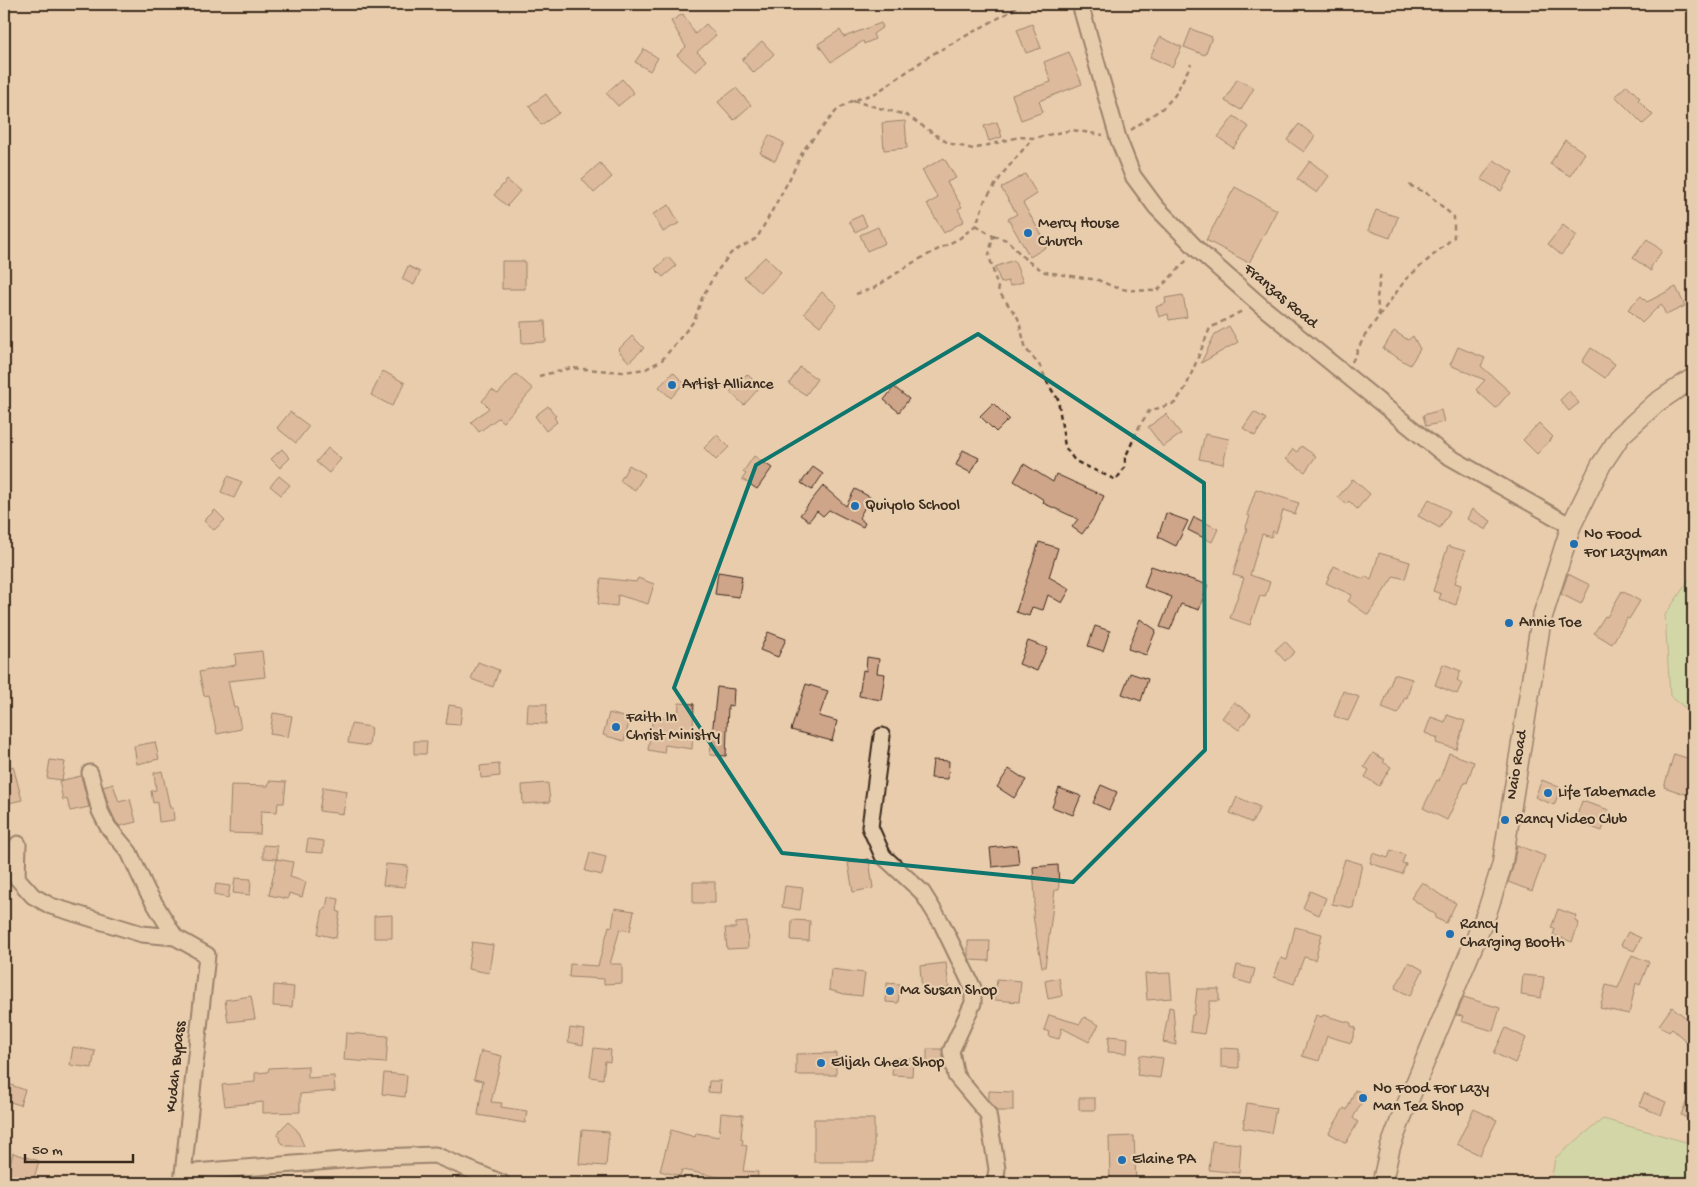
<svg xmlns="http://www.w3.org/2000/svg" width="1697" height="1187" viewBox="0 0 1697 1187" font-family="'Gochi Hand',sans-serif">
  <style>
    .green { fill: #b8e5a4; stroke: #7a8861 }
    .building { fill: #cfa58a; stroke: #3b2a1e }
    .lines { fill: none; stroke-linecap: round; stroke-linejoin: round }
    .minor-casing { stroke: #3b2a1e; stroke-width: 19 }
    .tertiary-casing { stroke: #3b2a1e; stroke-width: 22 }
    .path { stroke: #3b2a1e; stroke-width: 2.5; stroke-dasharray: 5 4; stroke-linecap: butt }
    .minor { stroke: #e5cdad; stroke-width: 15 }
    .tertiary { stroke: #e5cdad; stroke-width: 19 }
    .marked { fill: none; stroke: #0f766e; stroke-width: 4; stroke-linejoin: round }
    .poi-dot { fill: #1f6fb2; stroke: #e5cdad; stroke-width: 2 }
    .labels { text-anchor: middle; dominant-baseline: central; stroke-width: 4.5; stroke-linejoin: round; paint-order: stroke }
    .poi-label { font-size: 16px; fill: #3b2a1e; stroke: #e5cdad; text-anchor: start }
    .street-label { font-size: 16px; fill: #3b2a1e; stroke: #e5cdad }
  </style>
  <rect width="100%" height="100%" fill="#e9ccac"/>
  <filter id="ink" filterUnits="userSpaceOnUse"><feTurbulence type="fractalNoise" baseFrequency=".02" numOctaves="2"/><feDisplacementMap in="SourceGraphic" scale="10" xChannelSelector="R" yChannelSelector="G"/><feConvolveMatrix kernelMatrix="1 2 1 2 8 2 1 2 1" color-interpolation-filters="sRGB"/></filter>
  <g filter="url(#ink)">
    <!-- green -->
    <path class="green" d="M1693,574V714L1670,696L1665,615Z
      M1603,1119L1693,1144V1183H1551L1555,1158Z"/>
    <!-- building -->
    <path class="building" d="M683,14L695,34L706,24L716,35L697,52L706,60L696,72L677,55L686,47L671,21Z
      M881,23L883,27L873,34L875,39L864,44L863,41L831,62L818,44L840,30L844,37Z
      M1032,24L1041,48L1026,53L1017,30Z
      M1191,29L1212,37L1205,55L1184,47Z
      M1160,37L1182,47L1172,67L1150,57Z
      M762,41L774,54L754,73L742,60Z
      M644,49L658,58L650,71L635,62Z
      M1069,52L1082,84L1039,101L1043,112L1021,120L1012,95L1051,82L1044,62Z
      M622,79L634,93L618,106L606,93Z
      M1237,79L1254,88L1241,110L1225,101Z
      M1627,85L1640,98L1638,100L1653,115L1643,124L1615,96Z
      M736,88L751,105L734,120L718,102Z
      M546,94L559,113L541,125L529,106Z
      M1234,116L1249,127L1233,148L1218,137Z
      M905,121L907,148L884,150L882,123Z
      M997,122L1002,137L989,141L984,126Z
      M1299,124L1315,136L1304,152L1287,140Z
      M769,135L784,143L775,161L760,153Z
      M1565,140L1585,153L1570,176L1550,164Z
      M944,158L956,178L947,182L962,207L958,209L964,221L944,233L927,204L938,198L922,170Z
      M1494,160L1513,172L1501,191L1481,179Z
      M1310,161L1329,176L1317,193L1297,179Z
      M600,163L612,177L594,193L582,179Z
      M1025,174L1037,194L1023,203L1048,246L1030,257L1008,219L1017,214L1001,188Z
      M507,180L520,191L507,206L494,195Z
      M1235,187L1277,210L1249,263L1206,240Z
      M669,205L679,223L663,232L653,214Z
      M1376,210L1398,217L1390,238L1368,230Z
      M862,215L867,226L855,232L849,221Z
      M1563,225L1577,236L1561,255L1548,244Z
      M878,227L885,243L867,251L860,235Z
      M1647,239L1662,251L1651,267V271L1633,258Z
      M668,257L676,266L663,277L655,269Z
      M765,257L781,272L761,293L744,277Z
      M1014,260L1023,282L1010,286L1008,281L1001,283L995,267Z
      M502,261H525V289H502Z
      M408,266L420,272L414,285L402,279Z
      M1676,287L1685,306L1666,315L1661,304L1642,323L1628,309L1641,296L1647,302Z
      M822,292L837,305L820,326L804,313Z
      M1183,295L1187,317L1169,320L1168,314L1159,317L1156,307L1166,303L1165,298Z
      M545,321L546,342L522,343L521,322Z
      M1229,326L1238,342L1201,363L1215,334Z
      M1394,331L1408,340L1413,336L1420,349L1410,365L1383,349Z
      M632,336L644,348L629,362L618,350Z
      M1458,347L1485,358L1481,366L1510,392L1496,408L1476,390L1485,380L1450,365Z
      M1591,348L1615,364L1605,378L1582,362Z
      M800,367L817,379L806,395L789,384Z
      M383,371L405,383L392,406L371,395Z
      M673,372L684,383L671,398L659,387Z
      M516,374L533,389L503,422L498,418L479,432L471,422L489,408L482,401L492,390L498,394Z
      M747,374L760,387L744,405L730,392Z
      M894,387L909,399L899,412L884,400Z
      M1569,391L1579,403L1569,411L1560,400Z
      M993,403L1009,419L996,432L980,416Z
      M548,406L556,416L554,417L557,422L546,431L535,416Z
      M1441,410L1444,422L1426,426L1423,415Z
      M290,412L309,426L296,443L277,428Z
      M1254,412L1266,419L1255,436L1243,428Z
      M1166,414L1181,434L1163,447L1148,427Z
      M1539,423L1553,437L1537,454L1523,440Z
      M1205,434L1229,439L1223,464L1199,459Z
      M717,435L729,447L716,460L704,448Z
      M1301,446L1316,456L1305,472L1286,459L1293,449L1297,452Z
      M328,448L341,459L329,473L316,462Z
      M282,449L290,458L280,468L271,459Z
      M963,450L979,458L971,473L956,465Z
      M754,456L772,468L757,489L742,479L746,474L743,472Z
      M1024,464L1053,482L1056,474L1104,496L1093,519L1082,534L1072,527L1078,519L1043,503L1044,500L1014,481Z
      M629,465L645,474L635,490L620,481Z
      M813,467L823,474L812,490L801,483Z
      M228,476L242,482L234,498L221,492Z
      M279,476L290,485L281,495L270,486Z
      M1353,479L1370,494L1357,509L1349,501L1346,504L1338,497Z
      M823,486L846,506L855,489L870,497L859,518L865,523L863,527L829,510L823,516L817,511L809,521L800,515Z
      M1256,489L1299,503L1295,514L1283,510L1276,533L1273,531L1271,537L1262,534L1250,575L1270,582L1265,597L1260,596L1250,625L1230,618L1244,578L1233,575L1247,529H1245L1250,516L1247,515Z
      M1429,499L1450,511L1440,528L1418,516Z
      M1472,509L1491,521L1486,530L1467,519Z
      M215,510L225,520L214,530L204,521Z
      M1166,513L1188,521L1176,546L1158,537Z
      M1194,517L1218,529L1212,542L1188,530Z
      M1039,542L1058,548L1049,577L1070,589L1062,603L1048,595L1043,610L1032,607L1029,616L1016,612Z
      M1448,546L1465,551L1455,583L1461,585L1456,605L1439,599L1441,594L1433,591Z
      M1379,553L1410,562L1405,579L1394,576L1368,615L1348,601L1352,595L1326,583L1334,566L1363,579L1365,576L1371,580Z
      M1151,566L1208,585L1199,610L1181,604L1170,630L1160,627L1172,597L1144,587Z
      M718,572L742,576L739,597L715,594Z
      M1568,574L1590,585L1581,604L1561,594Z
      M601,578L636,582L638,578L654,584L648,604L618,595L617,606L598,604Z
      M1622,591L1640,601L1629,619L1627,618L1612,644L1594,633L1605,616L1607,617Z
      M1140,619L1156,630L1146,655L1128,649Z
      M1095,626L1110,631L1103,651L1088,646Z
      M768,632L786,639L778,657L760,650Z
      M1028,641L1047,648L1037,671L1019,664Z
      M1285,641L1295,652L1285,661L1275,650Z
      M262,651L265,677L228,681L234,708L237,707L241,729L217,734L208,695L204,696L199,672L236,665L235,654Z
      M867,657L879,659L877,673L885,674L881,700L859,696L863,670L866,671Z
      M478,662L499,670L493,687L471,679Z
      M1443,664L1461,671L1457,680L1462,683L1457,694L1435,685Z
      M1130,673L1148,679L1141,701L1122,694Z
      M1394,674L1412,679L1407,698L1405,697L1398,714L1382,708Z
      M806,684L828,691L819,716L837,721L832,741L791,730Z
      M717,687L734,689L733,706L728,705L726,756L710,755Z
      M1343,691L1359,697L1348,721L1334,716Z
      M1234,702L1251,714L1239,730L1222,718Z
      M679,703L694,704L692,749L665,745L664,753L648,750L653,716L678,720Z
      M528,704H547L546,724L527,723Z
      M449,705L462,707L460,725L446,724Z
      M273,713L292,716L288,737L270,734Z
      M609,713L630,719L624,741L603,735Z
      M1447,715L1465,721L1456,749L1436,743L1438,738L1425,733L1431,717L1445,722Z
      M351,724L371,727L369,746L348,743Z
      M414,741H427L426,754H414Z
      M155,742L159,759L137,764L134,746Z
      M1373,753L1385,760L1383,762L1391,767L1379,786L1365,777L1369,770L1364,767Z
      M1449,753L1474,762L1467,783L1465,782L1447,820L1423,808L1437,780L1439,781Z
      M1674,754L1693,760V788L1691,796L1664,787Z
      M50,760L65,762L62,780L47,778Z
      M933,760L949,761L948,779L931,778Z
      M499,764L500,776L481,778L480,766Z
      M13,766L22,800L4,804V769Z
      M1009,769L1026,780L1014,798L997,787Z
      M162,771L170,808H173L174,820L159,822L157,802L153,803L151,791L156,790L154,773Z
      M81,776L89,807L70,811L67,799L63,800L59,781Z
      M1542,780L1561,788L1554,805L1535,797Z
      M269,781L286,782L284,803H278L277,812L261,811L260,834L229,833L231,785L268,786Z
      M548,783L550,802L523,804L522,785Z
      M113,784L119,802L130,799L136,822L120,826L116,822L110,809L103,787Z
      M1101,785L1117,792L1109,810L1093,803Z
      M323,787L347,791L343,814L319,811Z
      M1059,788L1081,796L1073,815L1052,807Z
      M1237,797L1260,807L1252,823L1230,813Z
      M1582,801L1609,810L1602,831L1575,821Z
      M308,839L324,841L323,853L306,852Z
      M263,845L277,846V859L263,858Z
      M1017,845L1019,864L992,867L990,848Z
      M1517,845L1545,856L1532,891L1508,882L1513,867Z
      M1391,850L1405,855L1402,863L1406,864L1402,874L1370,863L1373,853L1388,858Z
      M590,853L606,857L602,875L585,871Z
      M277,859L293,862L290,877L306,882L302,897L289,893L288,899L269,895Z
      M869,859L873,888L853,892L848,863Z
      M1345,859L1362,864L1353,908L1332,904L1336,885H1337Z
      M386,864L408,866L405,887L383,885Z
      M1058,865L1059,890H1055L1045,967H1042L1033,916L1035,900L1033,867Z
      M235,878L251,879L250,895L233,893Z
      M693,882H715V903H693Z
      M1422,882L1442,896L1456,903L1446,923L1435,918L1436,915L1411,898Z
      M216,884L230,886L228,898L214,895Z
      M785,886L803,888L800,910L782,907Z
      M1310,891L1326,898L1319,915L1303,908Z
      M328,897L339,899L337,911L340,912L336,938L318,934L323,909H326Z
      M615,908L634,911L630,931L620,929L610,964H622V983L604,984V979L569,977L570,964L598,966L609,926L612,927Z
      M1558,909L1577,916L1575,921L1579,923L1572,942L1553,935L1555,929L1551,928Z
      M392,915V938H374V916Z
      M792,920L810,921L809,941L791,940Z
      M747,922L748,948L727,949L725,928H736V923Z
      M1295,927L1322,934L1315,960L1304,957L1294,984L1274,977L1281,958L1287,960Z
      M1628,932L1641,938L1634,951L1621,945Z
      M968,941H990L989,961L970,960L968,955Z
      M472,942L493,945L489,973L468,969Z
      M1632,955L1649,962L1640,985L1636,983L1629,1014L1600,1008L1606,985L1618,988Z
      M1409,962L1423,970L1410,996L1395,988Z
      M946,963L949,988L922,991L920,966Z
      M1237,965L1255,969L1251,984L1234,979Z
      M831,969L865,973L862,996L844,994L829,990Z
      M1170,973L1172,998L1147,1000L1145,974Z
      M1523,975L1544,977L1541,998L1521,995Z
      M1059,978L1062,996L1048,999L1045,981Z
      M997,979L1021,981L1019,1002L995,1000Z
      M887,983L900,984L898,1003L886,1002Z
      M274,985L294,987L292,1007L273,1006Z
      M1197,989H1219V1001H1210L1204,1034L1190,1032L1192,1015H1194Z
      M251,996L255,1019L228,1022L225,1000Z
      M1464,997L1500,1008L1493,1031L1461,1021L1463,1016L1456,1015Z
      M1169,1007L1173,1008L1176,1045L1163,1042Z
      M1672,1007L1693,1023V1047L1672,1029L1669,1032L1659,1025Z
      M1049,1015L1080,1024L1084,1017L1099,1025L1089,1042L1062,1028L1059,1039L1048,1036L1049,1032L1044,1030Z
      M1316,1015L1322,1017L1323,1015L1351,1023V1026L1356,1028L1351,1043L1327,1036L1319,1061L1302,1056Z
      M570,1028L585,1030L583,1045L568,1042Z
      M1506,1028L1526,1038L1515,1063L1494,1053Z
      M346,1033L388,1036L386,1063L344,1060Z
      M1109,1036L1128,1038L1127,1053L1108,1052Z
      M73,1047L95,1051L92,1068L70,1065Z
      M594,1048L611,1050L610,1062L605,1061L603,1079L590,1077Z
      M1221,1048L1239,1049V1068L1221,1067Z
      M927,1049H942L944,1064H927Z
      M481,1051L502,1056L491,1102L502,1103L501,1107L527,1111L525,1123L478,1115L483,1081L474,1079Z
      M836,1053V1075H796V1054Z
      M1140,1055L1163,1058L1160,1078L1137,1075Z
      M893,1058L913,1059L912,1076L892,1075Z
      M308,1066V1078L334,1076L335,1091L300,1094V1112L263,1113V1102L225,1106L222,1085L255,1082V1073L268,1072L269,1068Z
      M384,1073L407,1075L405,1097L382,1094Z
      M709,1081H721L720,1093L708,1092Z
      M8,1084L25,1090L20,1105L4,1100Z
      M1693,1086V1121L1681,1115Z
      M1355,1090L1366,1094L1353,1118L1358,1122L1346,1143L1329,1133L1344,1108L1347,1110Z
      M989,1091L1013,1092V1111H997L989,1100Z
      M1644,1093L1666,1102L1661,1115L1639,1106Z
      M1079,1098H1095V1110H1079Z
      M1247,1103L1276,1108L1271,1133L1243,1128Z
      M1474,1109L1497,1120L1480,1155L1457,1144Z
      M721,1113L743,1115L741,1139L743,1140L742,1145L747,1146L743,1171L758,1172L757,1183H728L729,1179L682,1170L680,1176L660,1171L671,1130L695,1137L696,1133L719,1137Z
      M814,1119H874V1162H814Z
      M288,1122L297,1130L304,1146H286L280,1142L278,1134L280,1130Z
      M582,1130L609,1132L606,1166L579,1164Z
      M1134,1136L1136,1183H1110L1109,1137Z
      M1212,1141L1241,1144L1239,1173L1209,1170Z
      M13,1153L39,1161L34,1178L29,1177L27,1183H5Z"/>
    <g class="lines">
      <!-- minor casing -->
      <g class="minor-casing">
        <path id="minor" d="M1080,4L1118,138L1133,176L1156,207L1199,251L1259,304L1441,452L1571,526
          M882,736L870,827L883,856L922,892L942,924L973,988V1003L951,1051L956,1076L988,1114L997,1169L995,1183
          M90,773L100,811L108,827L129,852L147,891L175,937
          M18,844L17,878L33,896L51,906L142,934L175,937L207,955L182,1183
          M183,1173L379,1157L435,1155L502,1183"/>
      </g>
      <!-- tertiary casing -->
      <g class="tertiary-casing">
        <path id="tertiary" d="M1382,1183L1390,1148L1402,1116L1487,912L1502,865L1541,621L1571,526L1601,465L1621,435L1656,403L1693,378"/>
      </g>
      <!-- path -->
      <path class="path" d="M853,101L906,115L948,143L973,149L1019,137L1033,138L1072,130L1103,135
        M1131,130L1164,107L1175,95L1191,64
        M976,225L993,236L989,255L999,292L1018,318L1026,349L1040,366L1049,386L1058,399L1065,447L1075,461L1116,480L1125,467V458L1140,425L1149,411L1175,403L1186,387L1210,328L1244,310
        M993,236L1007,240L1026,260L1045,272L1098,280L1114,287L1127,290L1157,291L1188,259
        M856,294L874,288L914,262L960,238L976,225L985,200L1004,172L1033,138
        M1379,316L1406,279L1454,237V217L1428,194L1407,184
        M1352,362L1364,337L1379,316L1377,298L1381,271
        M539,376L571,368L623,372L646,369L662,360L694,321L702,298L715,274L731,253L757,238L789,180L804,149L838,109L852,101L876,93L931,55L1024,4"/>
      <!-- minor -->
      <use href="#minor" class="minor"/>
      <!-- tertiary -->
      <use href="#tertiary" class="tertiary"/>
    </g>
  </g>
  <!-- marked area -->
  <path d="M0 0H1697V1187H0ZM978,334L1204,483L1205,750L1073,882L782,853L674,688L756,465Z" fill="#e9ccac" fill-opacity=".55" fill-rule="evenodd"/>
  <path class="marked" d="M978,334L1204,483L1205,750L1073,882L782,853L674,688L756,465Z"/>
  <!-- markers -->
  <g class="poi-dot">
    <circle cx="1028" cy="233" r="5"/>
    <circle cx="672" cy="385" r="5"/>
    <circle cx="855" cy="506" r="5"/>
    <circle cx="1574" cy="544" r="5"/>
    <circle cx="1509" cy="623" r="5"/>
    <circle cx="616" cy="727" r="5"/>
    <circle cx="1548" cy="793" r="5"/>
    <circle cx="1505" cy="820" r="5"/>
    <circle cx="1450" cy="934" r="5"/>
    <circle cx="890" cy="991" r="5"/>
    <circle cx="821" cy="1063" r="5"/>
    <circle cx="1363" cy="1098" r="5"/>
    <circle cx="1122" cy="1160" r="5"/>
  </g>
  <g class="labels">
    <!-- poi labels -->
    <g class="poi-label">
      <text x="1038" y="224">Mercy House<tspan x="1038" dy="18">Church</tspan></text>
      <text x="682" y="385">Artist Alliance</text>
      <text x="865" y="506">Quiyolo School</text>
      <text x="1584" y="535">No Food<tspan x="1584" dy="18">For Lazyman</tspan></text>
      <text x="1519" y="623">Annie Toe</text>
      <text x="626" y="718">Faith In<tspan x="626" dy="18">Christ Ministry</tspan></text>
      <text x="1558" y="793">Life Tabernacle</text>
      <text x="1515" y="820">Rancy Video Club</text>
      <text x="1460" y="925">Rancy<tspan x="1460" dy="18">Charging Booth</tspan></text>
      <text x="900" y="991">Ma Susan Shop</text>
      <text x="831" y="1063">Elijah Chea Shop</text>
      <text x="1373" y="1089">No Food For Lazy<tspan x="1373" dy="18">Man Tea Shop</tspan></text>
      <text x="1132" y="1160">Elaine PA</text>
    </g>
    <!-- street labels -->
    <g class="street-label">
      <text transform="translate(1280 297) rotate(40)">Franzas Road</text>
      <text transform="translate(1518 765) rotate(-81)">Naio Road</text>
      <text transform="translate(177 1067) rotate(-84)">Kudah Bypass</text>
    </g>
  </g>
  <!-- margin -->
  <rect width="1697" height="1187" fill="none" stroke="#e5cdad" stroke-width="20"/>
  <rect x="10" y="10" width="1677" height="1167" fill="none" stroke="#3b2a1e" stroke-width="2" filter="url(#ink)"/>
  <!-- scale -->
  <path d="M25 1154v8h108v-8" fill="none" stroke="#3b2a1e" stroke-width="2.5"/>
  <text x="32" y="1154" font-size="15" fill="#3b2a1e" stroke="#e5cdad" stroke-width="4" paint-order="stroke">50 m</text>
</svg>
